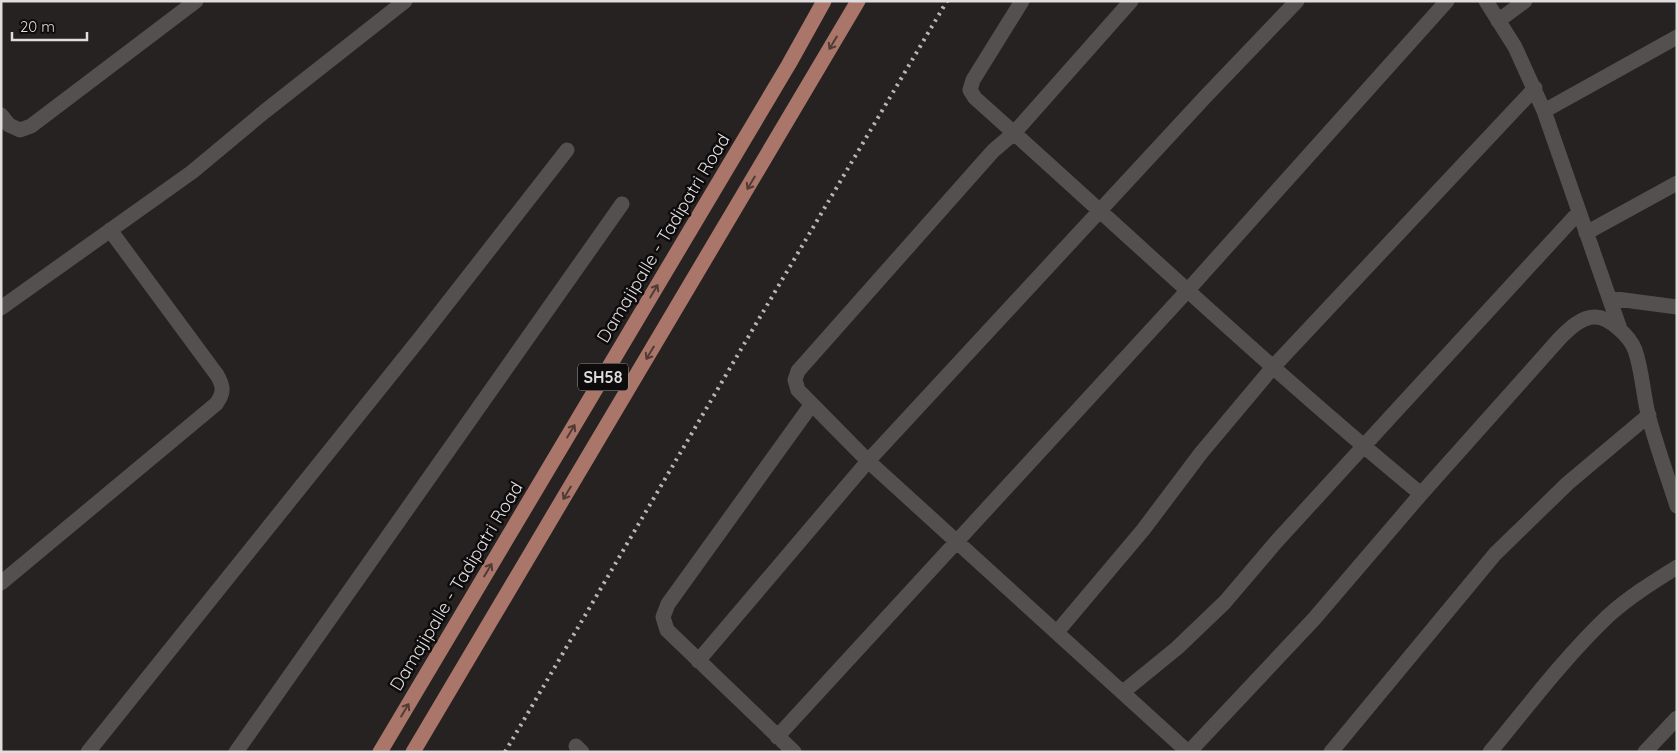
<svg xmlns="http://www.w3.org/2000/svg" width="1678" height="753" viewBox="0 0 1678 753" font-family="Quicksand,sans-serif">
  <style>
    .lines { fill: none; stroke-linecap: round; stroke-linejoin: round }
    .street { stroke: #54504f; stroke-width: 15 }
    .primary { stroke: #a97669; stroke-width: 15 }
    .rail { stroke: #b8b6b5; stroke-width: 4; stroke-dasharray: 2.5 5; stroke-linecap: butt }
    .oneway { stroke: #533b35 }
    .labels { text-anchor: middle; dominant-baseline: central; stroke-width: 5; stroke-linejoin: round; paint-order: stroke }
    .shield { fill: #0d0b0b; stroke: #a09e9e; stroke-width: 1 }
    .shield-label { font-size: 16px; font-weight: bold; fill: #dfdddd }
    .street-label { font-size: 18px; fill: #dfdddd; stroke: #0d0b0b }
  </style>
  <rect width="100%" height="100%" fill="#252221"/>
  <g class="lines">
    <!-- street -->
    <path class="street" d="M1022,1L973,80L970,90L975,98C1123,230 1268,368 1421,494
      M1131,1L1014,133L993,151L798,371L795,380L798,390L868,461L1188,752
      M1486,1L1515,47L1544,111L1620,329
      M1498,21L1525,1
      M1544,111L1677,37
      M1,115L9,125L20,130L31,126L196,1
      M1586,233L1677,183
      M1609,298L1677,307
      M1,308L192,172L264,112L405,1
      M1,583L216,404C224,393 224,387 217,375L110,230
      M1057,632L1143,530L1201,453L1273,367L1535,88
      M698,661L868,461L1206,96L1297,1
      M1123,692L1177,648L1225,602L1276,542L1394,413L1579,212
      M777,737L1188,290L1447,1
      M576,746L582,752
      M88,752L421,337L567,150
      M236,752L622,204
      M794,752L667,630L663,617L668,604L812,404
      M1189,752L1314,619L1421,494L1560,338C1569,329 1581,317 1595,317C1610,317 1630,337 1635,350C1642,370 1643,393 1648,414C1656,445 1667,475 1677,506
      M1331,752L1495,554L1568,483L1649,415
      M1490,752C1528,706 1565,657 1608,616C1629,597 1653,582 1677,567
      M1645,752L1677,718"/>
    <!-- primary -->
    <path class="primary" d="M380,752L789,64L824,1
      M413,752L858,1"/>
    <!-- rail -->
    <path class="rail" d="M505,752L750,334L947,1"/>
  </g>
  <!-- one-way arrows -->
  <defs><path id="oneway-shaft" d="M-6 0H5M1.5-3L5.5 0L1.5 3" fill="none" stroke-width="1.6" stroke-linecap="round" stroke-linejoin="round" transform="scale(1.25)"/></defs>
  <g class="oneway">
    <use href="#oneway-shaft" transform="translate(833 43) rotate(121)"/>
    <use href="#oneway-shaft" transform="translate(751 183) rotate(121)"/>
    <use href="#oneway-shaft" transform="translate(654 291) rotate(-59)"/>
    <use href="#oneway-shaft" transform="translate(650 353) rotate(121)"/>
    <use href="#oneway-shaft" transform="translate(571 431) rotate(-59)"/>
    <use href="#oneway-shaft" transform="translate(567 493) rotate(121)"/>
    <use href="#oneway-shaft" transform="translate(488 570) rotate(-59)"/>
    <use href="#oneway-shaft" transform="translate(405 710) rotate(-59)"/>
  </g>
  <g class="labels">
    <!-- shield labels -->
    <rect class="shield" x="578" y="363.5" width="50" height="27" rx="4"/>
    <g class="shield-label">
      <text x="603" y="377">SH58</text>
    </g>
    <!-- street labels -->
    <g class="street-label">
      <text transform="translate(663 238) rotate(-59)">Damajipalle - Tadipatri Road</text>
      <text transform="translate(456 586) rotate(-59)">Damajipalle - Tadipatri Road</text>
    </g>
  </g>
  <!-- border -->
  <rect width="1678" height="753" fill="none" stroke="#dfdddd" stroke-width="5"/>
  <!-- scale -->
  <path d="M12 32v8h75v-8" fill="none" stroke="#dfdddd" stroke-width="2.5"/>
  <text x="20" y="32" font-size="15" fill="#dfdddd" stroke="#0d0b0b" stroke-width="4" paint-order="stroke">20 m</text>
</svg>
